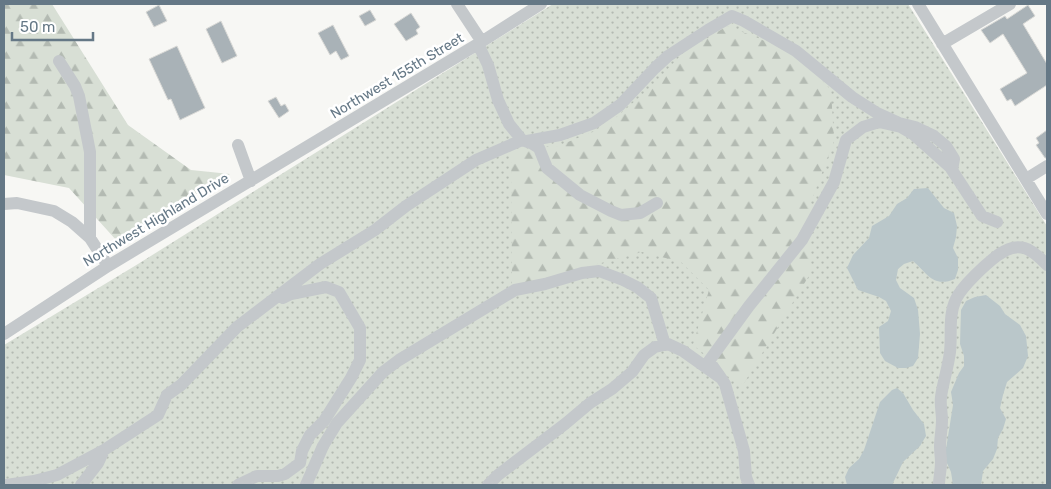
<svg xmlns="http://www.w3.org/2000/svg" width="1051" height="489" viewBox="0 0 1051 489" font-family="Rubik,sans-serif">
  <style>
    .grass { fill: url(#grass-dots) }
    .forest { fill: url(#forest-firs) }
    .water { fill: #bac7ca }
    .building { fill: #a9b2b7; stroke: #d9d9d6 }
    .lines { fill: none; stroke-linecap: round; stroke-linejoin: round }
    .minor { stroke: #c4c8cb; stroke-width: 12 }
    .labels { text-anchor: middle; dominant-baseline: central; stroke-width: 5; stroke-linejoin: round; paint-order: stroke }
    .street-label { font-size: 14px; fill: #657886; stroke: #fff }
  </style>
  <defs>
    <pattern id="grass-dots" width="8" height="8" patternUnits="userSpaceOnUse" patternTransform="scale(1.25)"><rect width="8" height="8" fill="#d8dfd5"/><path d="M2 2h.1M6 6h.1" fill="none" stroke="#b3bab2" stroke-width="1.8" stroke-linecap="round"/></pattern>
    <pattern id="forest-firs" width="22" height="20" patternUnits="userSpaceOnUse" patternTransform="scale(1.25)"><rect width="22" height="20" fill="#d8dfd5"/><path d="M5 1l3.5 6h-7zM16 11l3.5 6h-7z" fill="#b3bab2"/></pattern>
  </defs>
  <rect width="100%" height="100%" fill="#f7f7f4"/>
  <!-- grass -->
  <path class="grass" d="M553,4H908L1047,226V485H4V345L138,264Z"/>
  <!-- forest -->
  <path class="forest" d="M4,4H52L128,125L191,170L230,174L117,241L69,188L4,175Z
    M727,26L758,38L800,57L831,90L834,141L809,207L810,274L743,385L693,345L709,290L681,262L642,252L512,287L511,150L558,146L605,127L650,88L682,54Z"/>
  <!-- water -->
  <path class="water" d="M928,188L944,208L954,213L957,226L956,237L953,248L958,258V270L955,279C933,288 928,274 913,261L904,264L898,269L896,280L900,288L914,298L918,310L920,334L918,358L913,366L906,368H898L885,361L880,353L879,327L888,321L891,311L886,301L879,297L858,290L847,268L853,255L869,238L872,226L889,216L897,204L907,198L914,189Z
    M986,295L1000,306L1005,314L1020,325L1026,336L1028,356L1023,368L1007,382L1003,395L1000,408L1006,419L1003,429L998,438L997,449L993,459L983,471L981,485H953L951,472L946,461V449L953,405L951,392L959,373L964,366V356L960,344L961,310L966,301L975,297Z
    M897,388L903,393L913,410L924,424L926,436L920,446L903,462L892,485H847L845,477L849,468L859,459L864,450L880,402L892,390Z"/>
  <!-- building -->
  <path class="building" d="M159,5L167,21L154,27L146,12Z
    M1028,5L1035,16L1023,24L1047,64V85L1015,106L1011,99L1007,101L1000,89L1027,73L1003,34L990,43L981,30L1005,16L1007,19Z
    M370,10L376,20L365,26L359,16Z
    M411,13L420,27L416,30L418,34L406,41L394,24Z
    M221,21L237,56L222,63L206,29Z
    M333,25L349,56L341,60L336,51L330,55L318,33Z
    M177,46L205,108L180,120L171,99L168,100L149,59Z
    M276,97L281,106L285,104L289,111L279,118L268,101Z
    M1047,130V158H1045L1036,145L1039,143L1036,138Z"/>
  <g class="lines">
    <!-- minor -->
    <path class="minor" d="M457,4L482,42
      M918,4L1047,214
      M478,44L488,65L498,100L509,124L522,140L531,143L539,148L547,168L580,195L611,211L621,215L640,213L657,203
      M942,44L1010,4
      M59,61L75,86L79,96L90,152V238
      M527,141L560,135L594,123L620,105L655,68L668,56L708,30L732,16L744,21L796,51L852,97L877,113L899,123L915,127L934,136L946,146L954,159L952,170
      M238,145L251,181
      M1026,179L1047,166
      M4,204L17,203L54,211L72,222L90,238L108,266
      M4,334L108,266L478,44L541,4
      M721,378L709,361L749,306L802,240L834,182L846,140L863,127L879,122L901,127L913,134L950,167L982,216L997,222
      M6,485L34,481L57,475L104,450L158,415L167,395L181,385L237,327L320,264L375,230L406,206L476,160L522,140
      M81,485L98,463L104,450
      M238,485L257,476H278L285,474L300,463L302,451L310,435L324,421L351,378L360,360V328L339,292L326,287L291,294L283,298
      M306,485L323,446L337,423L383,372L399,360L515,290L545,284L582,273L599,271L623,280L637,287L651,298L665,345
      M488,485L498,475L565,424L590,403L612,389L632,372L644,355L655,347L668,344L683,351L721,378L725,384L744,451L746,477L749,485
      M939,485C939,478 941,470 941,462C941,457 940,452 940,447C940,438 942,429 942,420C942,413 940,405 941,397C943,382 948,368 950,352C952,335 948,316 956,299C962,286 986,264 998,255C1019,240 1031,248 1047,265"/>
  </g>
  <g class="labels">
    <!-- street labels -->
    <g class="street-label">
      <text transform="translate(397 76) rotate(-31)">Northwest 155th Street</text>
      <text transform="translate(156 220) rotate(-31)">Northwest Highland Drive</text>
    </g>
  </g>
  <!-- border -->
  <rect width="1051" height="489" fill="none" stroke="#657886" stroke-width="10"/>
  <!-- scale -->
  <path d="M12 32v8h81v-8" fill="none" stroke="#657886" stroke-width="2.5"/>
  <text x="20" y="32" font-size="15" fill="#657886" stroke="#ffffff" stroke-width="4" paint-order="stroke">50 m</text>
</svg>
